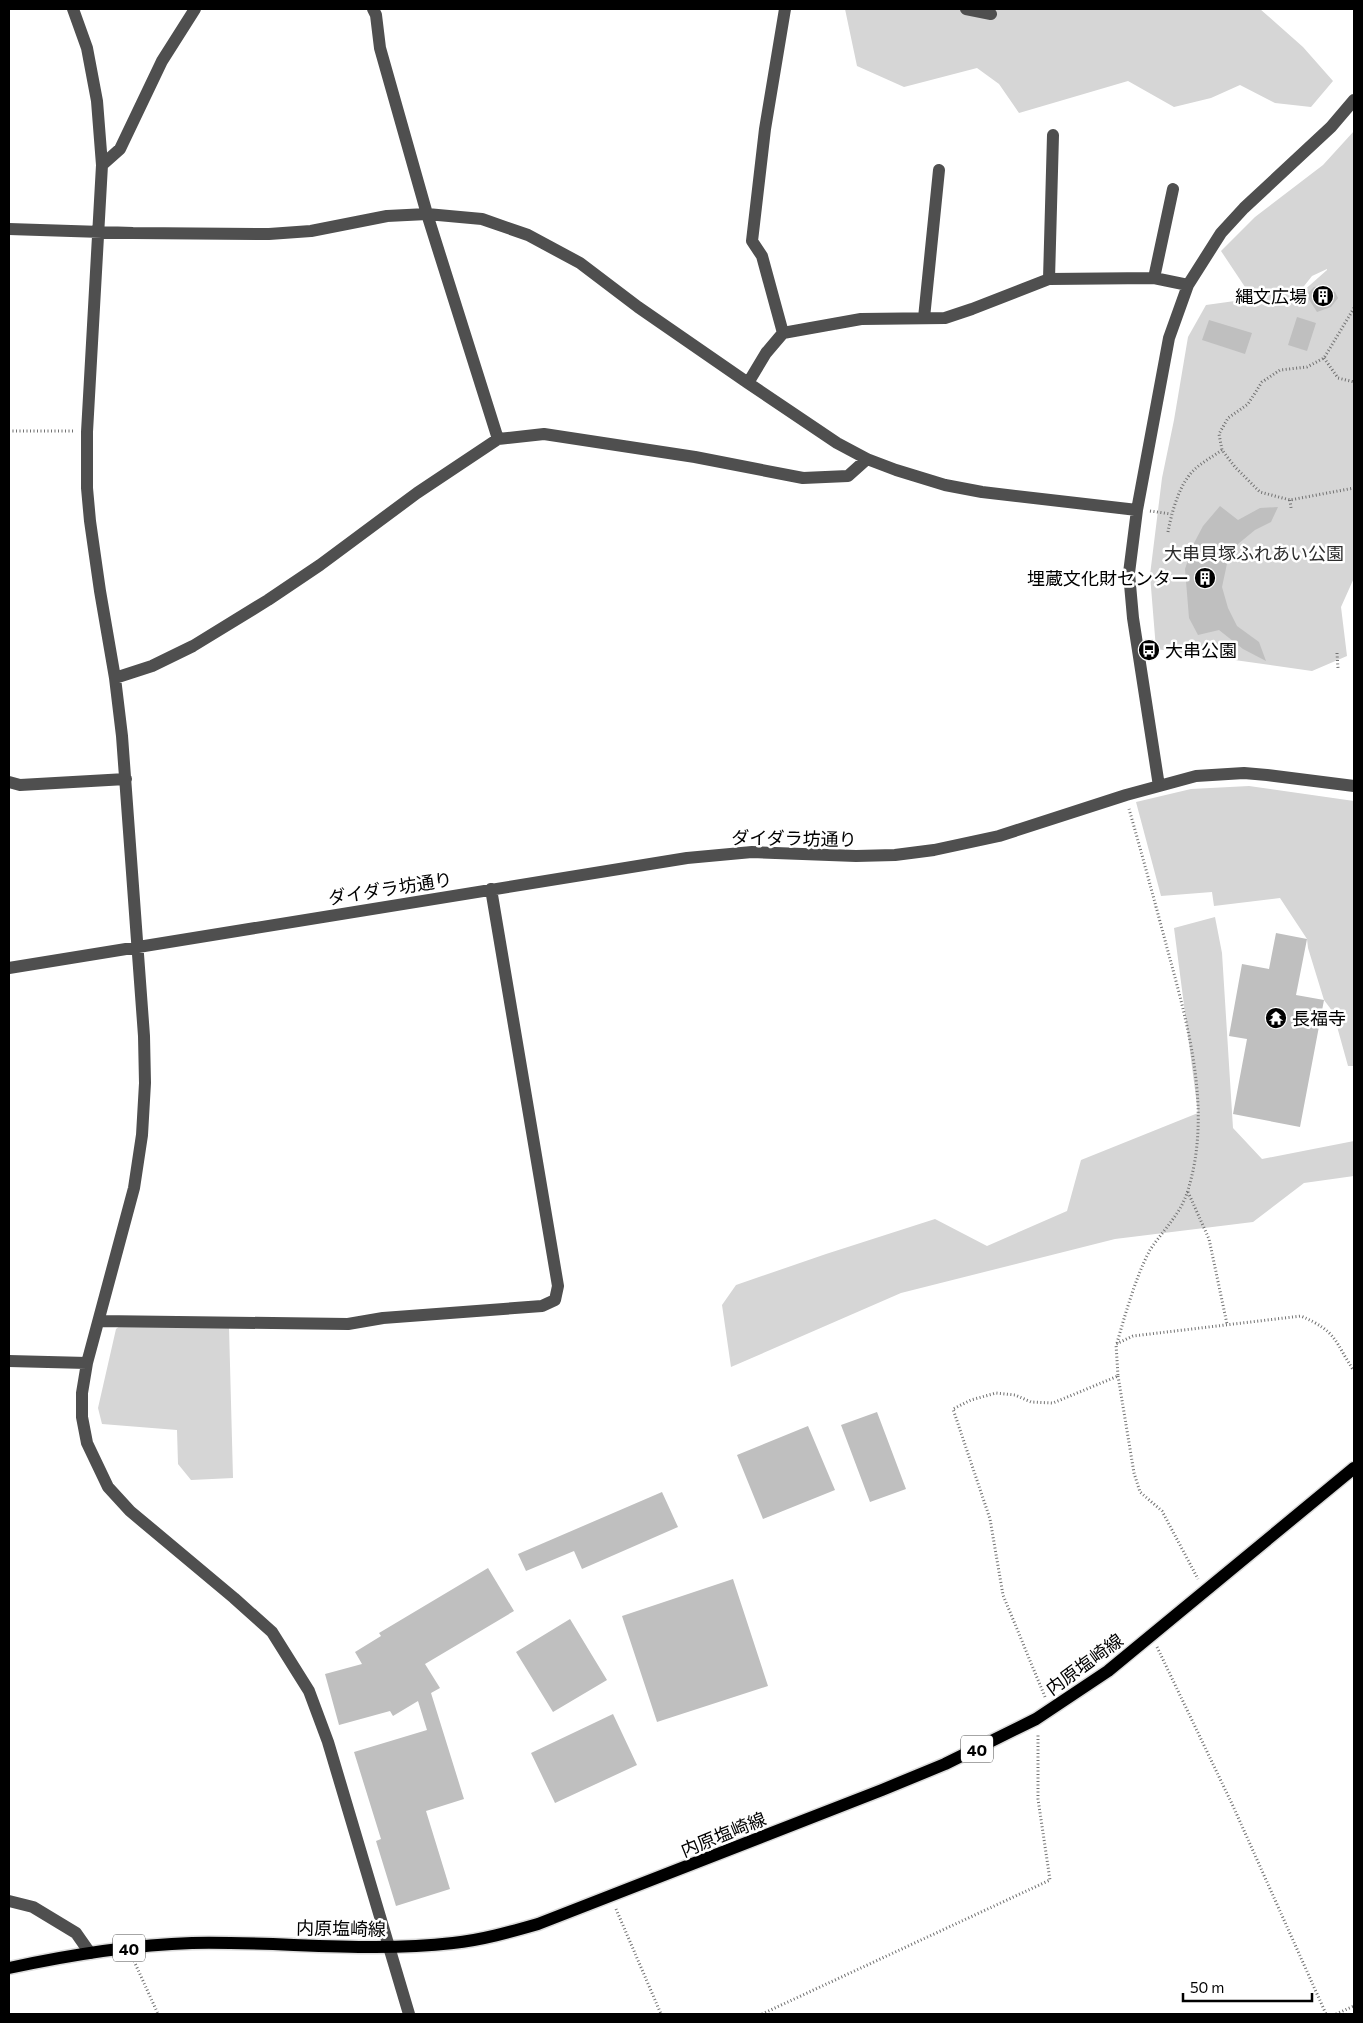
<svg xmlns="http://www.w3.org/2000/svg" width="1363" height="2023" viewBox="0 0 1363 2023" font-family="Commissioner,'Noto Sans JP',sans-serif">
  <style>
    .green { fill: #d6d6d6; fill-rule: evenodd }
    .building { fill: #bfbfbf }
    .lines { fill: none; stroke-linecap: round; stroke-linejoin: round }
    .major-casing { stroke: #dbdbdb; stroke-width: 15 }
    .path { stroke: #717171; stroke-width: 3; stroke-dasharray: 1 2.5; stroke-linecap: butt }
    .minor { stroke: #4f4f4f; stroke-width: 12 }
    .major { stroke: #000; stroke-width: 12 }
    .labels { text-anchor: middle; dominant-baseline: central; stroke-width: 5; stroke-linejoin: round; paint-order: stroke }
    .shield { fill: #fff; stroke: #4c4c4c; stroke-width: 1 }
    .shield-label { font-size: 16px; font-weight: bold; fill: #000 }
    .poi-label { font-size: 18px; fill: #000; stroke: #fff; text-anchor: end }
    .park-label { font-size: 18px; fill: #2d2d2d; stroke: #fff }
    .street-label { font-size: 18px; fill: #000; stroke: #fff }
  </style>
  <rect width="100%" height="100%" fill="#fff"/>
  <!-- green -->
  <path class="green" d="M845,9H1260L1303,47L1333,81L1311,107L1275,103L1240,85L1211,98L1174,107L1128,81L1019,113L999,84L977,68L904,87L857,66Z
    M1354,131V578L1341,607L1347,656L1312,671L1156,649L1150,575L1162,478L1174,420L1188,337L1206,305L1242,300H1261L1245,287L1221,251L1255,217L1323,165ZM1327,269V270L1293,300L1312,276Z
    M1249,786L1354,801V1066H1348L1333,1012L1324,1000L1308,948L1307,939L1280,898L1214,906L1212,892L1161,896L1136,802L1191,789Z
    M1215,917L1222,953L1233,1128L1262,1159L1354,1141V1176L1304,1183L1253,1222L1115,1239L901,1293L731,1367L722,1305L736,1285L826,1254L935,1219L987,1246L1067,1211L1081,1160L1198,1113L1174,928Z
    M122,1324L229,1327L233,1478L191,1480L178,1464L177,1430L102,1424L98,1408L116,1329Z"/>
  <!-- building -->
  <path class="building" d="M1322,286L1335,292L1338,298L1331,307L1317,312L1308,298V293L1314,287Z
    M1297,317L1316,323L1307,351L1288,345Z
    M1209,320L1252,333L1245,354L1202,340Z
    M1220,506L1238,520L1260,508L1278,507L1271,522L1255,530L1238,544L1228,559L1222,587L1228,608L1237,626L1259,642L1266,661L1243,649L1219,630L1198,635L1189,618L1185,569L1193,545L1203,526Z
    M1276,933L1307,939L1296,995L1324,1000L1300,1127L1233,1114L1247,1039L1229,1036L1242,964L1269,969Z
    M877,1412L906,1489L870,1502L841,1425Z
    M808,1426L835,1490L763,1519L737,1455Z
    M662,1492L678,1527L582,1569L574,1551L526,1571L518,1554Z
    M488,1568L514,1611L425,1664L440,1688L431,1693L464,1799L426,1811L450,1889L396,1906L376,1841L381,1839L354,1752L427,1730L418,1701L393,1716L390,1711L339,1725L325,1674L362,1664L355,1652L381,1636L379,1633Z
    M733,1579L768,1686L657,1722L622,1616Z
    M570,1619L607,1680L553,1712L516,1652Z
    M613,1714L637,1765L555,1803L531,1753Z"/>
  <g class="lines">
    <!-- major casing -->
    <g class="major-casing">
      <path id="major" d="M9,1968C69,1955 131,1945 192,1943C279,1941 367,1953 453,1943C482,1940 510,1932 538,1924L882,1790L945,1764L1036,1719L1108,1671L1354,1468"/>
    </g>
    <!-- path -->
    <path class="path" d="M1354,308L1324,358L1307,367L1280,370L1262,382L1248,404L1228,418L1219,434L1222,450L1235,467L1260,492L1290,500L1354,488
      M1324,358L1338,378L1354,382
      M9,431H74
      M1290,500L1291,508
      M1150,511L1171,514
      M1168,532C1171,515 1178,490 1188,477C1196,465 1211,458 1222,450
      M1337,653L1338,668
      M1188,1192L1209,1239L1227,1324
      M1117,1343C1125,1315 1136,1276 1150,1250C1163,1230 1181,1214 1188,1190C1213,1109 1187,1022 1166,944C1154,899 1142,854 1129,809
      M1118,1376L1134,1473L1140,1492L1162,1511L1198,1579
      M1157,1647L1233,1806L1326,2014
      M1045,1697L1003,1595L990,1519L953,1409L971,1400L996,1393L1015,1395L1031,1402L1053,1403L1118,1376L1116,1344L1133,1336L1301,1316C1338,1332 1334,1341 1354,1371
      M616,1909L661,2014
      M134,1961L158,2014
      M762,2014L1050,1880L1038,1799V1734
      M1336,2014L1354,2006"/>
    <!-- minor -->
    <path class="minor" d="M73,9L87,48L97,101L102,165L87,432V488L90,521L100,591L115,678L122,736L144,1036L145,1083L142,1135L134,1188L87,1363L82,1393V1417L87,1443L108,1487L130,1511L234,1598L272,1632L309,1691L328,1742L409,2014
      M373,9L376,15L380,48L427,214L498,439
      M966,9L991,14
      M102,165L120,149L162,61L195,9
      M9,229L133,233L269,234L311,231L387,216L427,214L482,219L528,235L580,263L638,307L748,383L837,443L867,459L896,470L945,485L982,492L1137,510
      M1154,278L1173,189
      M1049,279L1053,135
      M924,318L939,170
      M783,333L762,256L752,241L765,129L785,9
      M748,383L766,353L783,333L861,319L945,318L972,309L1049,279L1154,278L1188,285
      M115,678L152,666L193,646L268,600L320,565L417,493L498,439L544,434L695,457L803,478L848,476L867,459
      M9,782L20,785L126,779
      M1159,786L1133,618L1129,573L1137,510L1169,338L1188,285L1221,233L1244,208L1331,127L1354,100
      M9,968L687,858L752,852L856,856L895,855L934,850L999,836L1126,795L1196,776L1244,773L1267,775L1354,786
      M99,1321L348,1324L383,1318L542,1306L555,1300L558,1286L491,889
      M9,1361L87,1363
      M9,1901L33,1907L76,1933L90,1953"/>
    <!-- major -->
    <use href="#major" class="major"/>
  </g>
  <!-- icons -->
  <defs>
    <g id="building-disc" transform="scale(1.125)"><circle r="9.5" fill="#000" stroke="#fff"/><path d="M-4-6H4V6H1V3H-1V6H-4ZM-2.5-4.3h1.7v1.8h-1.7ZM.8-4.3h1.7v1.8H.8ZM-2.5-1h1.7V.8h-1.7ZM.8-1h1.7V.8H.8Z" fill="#fff"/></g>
    <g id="bus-disc" transform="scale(1.125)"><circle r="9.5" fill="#000" stroke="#fff"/><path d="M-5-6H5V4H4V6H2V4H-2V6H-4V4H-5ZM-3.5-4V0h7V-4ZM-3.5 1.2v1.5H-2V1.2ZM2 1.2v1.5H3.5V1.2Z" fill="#fff"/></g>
    <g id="temple-disc" transform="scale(1.125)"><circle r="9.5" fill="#000" stroke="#fff"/><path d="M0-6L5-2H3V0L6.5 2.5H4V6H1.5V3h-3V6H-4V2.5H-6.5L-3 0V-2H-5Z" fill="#fff"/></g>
  </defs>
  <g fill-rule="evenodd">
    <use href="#building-disc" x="1323" y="296"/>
    <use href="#building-disc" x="1205" y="578"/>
    <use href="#bus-disc" x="1149" y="650"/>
    <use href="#temple-disc" x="1276" y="1018"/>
  </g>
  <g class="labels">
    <!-- shield labels -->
    <g class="shield">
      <rect x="961" y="1735.5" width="32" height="27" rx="4"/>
      <rect x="113" y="1934.5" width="32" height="27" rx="4"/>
    </g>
    <g class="shield-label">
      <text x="977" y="1749">40</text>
      <text x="129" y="1948">40</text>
    </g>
    <!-- poi labels -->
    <g class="poi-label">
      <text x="1307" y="296">縄文広場</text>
      <text x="1189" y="578">埋蔵文化財センター</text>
      <text x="1165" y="650" text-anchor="start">大串公園</text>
      <text x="1292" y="1018" text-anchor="start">長福寺</text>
    </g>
    <!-- park labels -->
    <g class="park-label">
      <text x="1254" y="553">大串貝塚ふれあい公園</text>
    </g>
    <!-- street labels -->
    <g class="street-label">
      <text transform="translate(794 838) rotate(1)">ダイダラ坊通り</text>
      <text transform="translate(390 888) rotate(-9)">ダイダラ坊通り</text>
      <text transform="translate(1084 1664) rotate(-36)">内原塩崎線</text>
      <text transform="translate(723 1834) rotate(-22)">内原塩崎線</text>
      <text transform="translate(341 1928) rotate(1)">内原塩崎線</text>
    </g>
  </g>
  <!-- border -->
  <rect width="1363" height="2023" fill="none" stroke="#000000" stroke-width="20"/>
  <!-- scale -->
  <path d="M1183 1993v8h129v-8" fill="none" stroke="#000000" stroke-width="2.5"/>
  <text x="1190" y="1993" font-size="15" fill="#000000" stroke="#ffffff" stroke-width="4" paint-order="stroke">50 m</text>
</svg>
